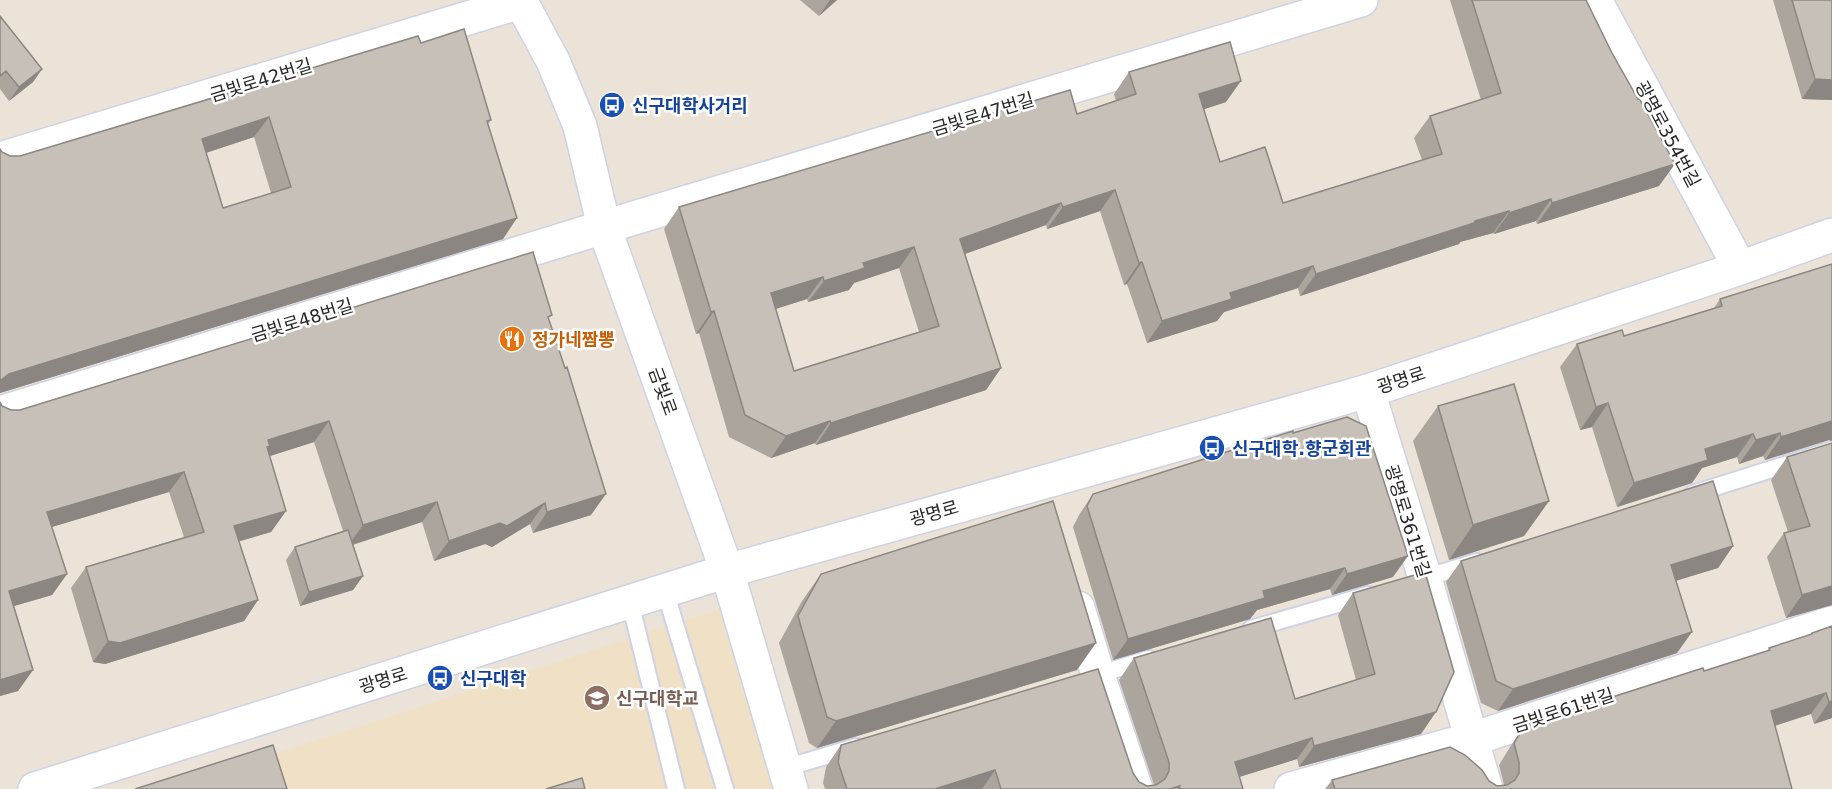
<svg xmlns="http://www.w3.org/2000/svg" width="1832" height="789" viewBox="0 0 1832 789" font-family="'DejaVu Sans','Noto Sans KR',sans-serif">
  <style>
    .education { fill: #f0e1c6 }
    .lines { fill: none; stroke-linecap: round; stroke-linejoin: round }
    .lane-casing { stroke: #ced2e3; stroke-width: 20 }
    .street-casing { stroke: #ced2e3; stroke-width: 36 }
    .secondary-casing { stroke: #ced2e3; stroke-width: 36 }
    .lane { stroke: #fff; stroke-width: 16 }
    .street { stroke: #fff; stroke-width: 33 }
    .secondary { stroke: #fff; stroke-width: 33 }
    .wall { fill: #aba59e; fill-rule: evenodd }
    .shaded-wall { fill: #8b8681 }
    .building { fill: #c7c0b8; stroke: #8b8681; stroke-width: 1.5; fill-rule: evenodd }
    .labels { text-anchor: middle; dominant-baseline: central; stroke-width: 5; stroke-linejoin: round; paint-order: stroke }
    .street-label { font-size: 18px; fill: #282828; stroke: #fff }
    .transit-label { font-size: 18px; font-weight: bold; fill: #164399; stroke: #fff; text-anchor: start }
    .food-label { font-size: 18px; font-weight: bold; fill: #c56008; stroke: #fff; text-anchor: start }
    .education-label { font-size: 18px; font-weight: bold; fill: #785e54; stroke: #fff; text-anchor: start }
  </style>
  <rect width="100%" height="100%" fill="#ece3d8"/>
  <!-- education -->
  <path class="education" d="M723,608L776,789H166Z"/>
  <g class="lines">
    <!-- lane casing -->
    <g class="lane-casing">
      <path id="lane" d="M1693,494L1832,450
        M1421,579L1477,562
        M665,591L725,789
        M630,602L676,789
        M1251,629L1368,595
        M1093,676L1149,659
        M785,768L856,747"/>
    </g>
    <!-- street casing -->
    <g class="street-casing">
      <path id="street" d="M1595,0L1740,268
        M0,159L521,2
        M1368,391L1425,578L1486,789
        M0,413L604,227L1361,0
        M1078,608L1098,675L1136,789
        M1291,789L1472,739L1832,623"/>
    </g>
    <!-- secondary casing -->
    <g class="secondary-casing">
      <path id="secondary" d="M520,0L553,61L580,126L604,227L727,571L791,789
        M35,789L727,571L1368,391L1740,268L1832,235"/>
    </g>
    <!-- lane -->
    <use href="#lane" class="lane"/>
    <!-- street -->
    <use href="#street" class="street"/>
    <!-- secondary -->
    <use href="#secondary" class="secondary"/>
  </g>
  <!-- wall -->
  <path class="wall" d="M800,0H837L819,16Z
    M1450,0H1586L1659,186L1537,224L1536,221L1494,234L1493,233L1460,242L1459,244L1300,296L1298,288L1224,312L1217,321L1147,343L1127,284L1124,285L1100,211L1047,229L1046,225L965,254L1001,368L986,390L816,445L815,443L771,458L729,437L699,333L696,334L664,229L679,207L1077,114L1116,101L1114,94L1129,72L1226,102L1203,109L1220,162L1283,203L1422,160L1414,138L1430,116L1481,100ZM899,268L919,332L794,371L776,309L807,299L808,302L849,290L854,283Z
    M1773,0H1832V100L1802,99Z
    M0,16L42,69L33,82L9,101L0,89Z
    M421,43L491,120L488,124L503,239L0,393V149L2,152L10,156H20ZM254,137L271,193L223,208L206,153Z
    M1832,264V441L1829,440L1765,460L1763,456L1739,464L1737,457L1702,468L1692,483L1617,507L1592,427L1580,430L1560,367L1577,344L1624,336L1714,308L1720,299Z
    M549,320L591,515L533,533L530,524L492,547L485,544L434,561L422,522L353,545L363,576L353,590L300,606L286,560L295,547L343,531L314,442L269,456L286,511L271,532L239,541L258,600L244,621L105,664L93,662L71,588L86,567L184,537L169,492L51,527L67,574L52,595L14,606L33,670L18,691L0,696V402L2,406L11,410H20Z
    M1438,406L1549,501L1524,536L1449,560L1413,441Z
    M1832,443V605L1786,618L1767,557L1784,533L1788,532L1771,480L1787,457Z
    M1093,494L1393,577L1332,595L1330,589L1257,610L1250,619L1113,660L1073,527L1079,515Z
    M1733,546L1718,568L1676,580L1677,653L1498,711L1481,703L1446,582L1461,561Z
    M821,574L1077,670L817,748L809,743L779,643L802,601Z
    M1353,593L1421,734L1299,767L1297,759L1239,777L1243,789H825L823,783L826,767L841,745L1133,773L1139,782L1147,786L1154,785L1119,680L1134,658L1295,699L1356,680L1338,615Z
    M1832,626V718L1814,724L1811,714L1775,726L1792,789H1325L1332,780L1489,781L1497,786L1504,785L1499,765L1510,747L1525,725L1704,671L1767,651L1769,648L1810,635L1812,633Z"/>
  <!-- shaded-wall -->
  <path class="shaded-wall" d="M830,0H837L819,16Z
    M42,69L33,82L9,101L19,87Z
    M1815,79L1832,80V100L1802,99Z
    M1241,81L1226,102L1184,116L1199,94Z
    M269,117L254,137L187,159L202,139Z
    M1675,164L1659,186L1537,224L1552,203Z
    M1115,190L1100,211L1047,229L1063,207Z
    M1551,199L1536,221L1494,234L1509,213Z
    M1061,203L1046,225L945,261L960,239Z
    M1509,211L1493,233L1460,242L1475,221Z
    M517,218L503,239L0,393V381L9,374Z
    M1474,223L1459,244L1300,296L1316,274Z
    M914,247L899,268L854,283L849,290L808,302L824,281L863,263Z
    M1142,262L1127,284L1124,285L1139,263Z
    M1313,266L1298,288L1224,312L1217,321L1147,343L1162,321L1230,293Z
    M823,277L807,299L756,315L771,293Z
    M714,311L699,333L696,334L711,312Z
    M1001,368L986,390L816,445L831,423Z
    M1608,403L1592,427L1580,430L1596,407Z
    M329,421L314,442L261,459L268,440Z
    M830,421L815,443L771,458L786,436Z
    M1832,421V441L1829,440L1765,460L1781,437Z
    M1780,433L1763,456L1739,464L1756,440Z
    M1753,434L1737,457L1702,468L1692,483L1617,507L1634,483L1705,449Z
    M184,472L169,492L32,533L47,512Z
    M606,494L591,515L533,533L547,512Z
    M1549,501L1524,536L1449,560L1473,525Z
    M437,502L422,522L348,546L363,525Z
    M545,503L530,524L492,547L485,544L434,561L449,541Z
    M286,511L271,532L220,547L234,526Z
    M1733,546L1718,568L1656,587L1671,565Z
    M1408,556L1393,577L1332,595L1347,574Z
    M1345,568L1330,589L1257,610L1250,619L1113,660L1128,639L1263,591Z
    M67,574L52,595L0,610L9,591Z
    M363,576L353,590L300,606L309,592Z
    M1832,586V605L1786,618L1802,595Z
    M258,600L244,621L105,664L93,662L108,641Z
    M1692,632L1677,653L1498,711L1513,689Z
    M1096,643L1077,670L817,748L836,721Z
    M33,670L18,691L0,696V680Z
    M1826,693L1811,714L1755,732L1771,711Z
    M1832,701V718L1814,724L1829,702Z
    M1436,712L1421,734L1299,767L1314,746Z
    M1312,738L1297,759L1220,783L1235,762Z
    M995,770L982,789H935Z"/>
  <!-- building -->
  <path class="building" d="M1472,0H1586L1612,53L1638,99L1639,98L1675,164L1552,203L1551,199L1509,213V211L1475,221L1474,223L1316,274L1313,266L1230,293L1232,299L1162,321L1142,262L1139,263L1115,190L1063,207L1061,203L960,239L1001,368L831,423L830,421L786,436L745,415L714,311L711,312L679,207L1070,90L1077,114L1136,94L1129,72L1230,42L1241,81L1199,94L1220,162L1265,147L1283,203L1442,154L1430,116L1501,93ZM914,247L939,326L794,371L771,293L823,277L824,281L865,268L863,263Z
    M1792,0H1832V80L1815,79Z
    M0,16L42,69L19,87L6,71L0,76Z
    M464,29L491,120L487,121L517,218L9,374L0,381V149L2,152L10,156H20L418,36L421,43ZM269,117L291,187L223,208L202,139Z
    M533,252L552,315L548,317L565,368L567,367L606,494L547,512L545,503L507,526L500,523L449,541L437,502L363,525L329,421L268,440L270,446L267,447L286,511L234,526L258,600L120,643L108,641L86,567L204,532L184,472L47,512L67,574L9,591L33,670L0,680V402L2,406L11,410H20Z
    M1832,264V421L1781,437L1780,433L1756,440L1753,434L1705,449L1708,460L1634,483L1608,403L1596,407L1577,344L1622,330L1624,336L1722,306L1720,299Z
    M1514,384L1549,501L1473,525L1438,406Z
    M1347,417L1366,426L1408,556L1347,574L1345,568L1263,591L1265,598L1128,639L1087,506L1093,494L1293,431V433Z
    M1832,443V586L1802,595L1784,533L1810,526L1787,457Z
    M1713,481L1733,546L1671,565L1692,632L1513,689L1496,681L1461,561Z
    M1053,501L1096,643L836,721L827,717L798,616L821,574Z
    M348,530L363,576L309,592L295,547Z
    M1425,572L1454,672L1436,712L1314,746L1312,738L1235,762L1243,789H1179L1180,786L1170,789H1001L995,770L935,789H847L838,762L841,745L1098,669L1133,773L1139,782L1147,786L1156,785L1165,779L1169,771V762L1134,658L1271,618L1295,699L1375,674L1353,593Z
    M1832,626V701L1829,702L1826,693L1771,711L1792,789H1335L1332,780L1450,747L1465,755L1482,770L1489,781L1497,786L1507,785L1515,780L1519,773V762L1514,743L1525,725L1703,668L1704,671L1770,650L1769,648L1812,634V633Z
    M273,745L287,789H135Z
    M582,778L585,789H546Z"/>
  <!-- icons -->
  <defs>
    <g id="bus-disc" transform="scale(1.35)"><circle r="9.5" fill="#1a4fb4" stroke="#fff"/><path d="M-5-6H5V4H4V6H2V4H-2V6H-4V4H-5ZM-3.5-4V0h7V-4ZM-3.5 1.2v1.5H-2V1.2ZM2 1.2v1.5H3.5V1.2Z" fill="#fff"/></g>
    <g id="restaurant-disc" transform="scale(1.35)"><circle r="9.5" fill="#e8710a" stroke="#fff"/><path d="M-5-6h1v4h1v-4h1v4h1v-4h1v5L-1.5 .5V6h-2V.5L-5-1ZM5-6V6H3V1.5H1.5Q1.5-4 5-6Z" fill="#fff"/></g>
    <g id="university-disc" transform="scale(1.35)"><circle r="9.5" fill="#8d6e63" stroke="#fff"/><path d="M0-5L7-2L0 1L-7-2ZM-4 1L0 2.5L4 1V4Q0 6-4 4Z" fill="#fff"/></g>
  </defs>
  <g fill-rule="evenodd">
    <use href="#bus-disc" x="612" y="105"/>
    <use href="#restaurant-disc" x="512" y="339"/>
    <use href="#bus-disc" x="1212" y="448"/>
    <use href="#bus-disc" x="440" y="678"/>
    <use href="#university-disc" x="597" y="698"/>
  </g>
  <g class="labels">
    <!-- street labels -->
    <g class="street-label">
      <text transform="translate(261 80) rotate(-17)">금빛로42번길</text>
      <text transform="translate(983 114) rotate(-17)">금빛로47번길</text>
      <text transform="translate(1668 134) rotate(62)">광명로354번길</text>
      <text transform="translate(302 320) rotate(-17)">금빛로48번길</text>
      <text transform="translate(1401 380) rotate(-18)">광명로</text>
      <text transform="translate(663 391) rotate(70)">금빛로</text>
      <text transform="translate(934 513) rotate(-16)">광명로</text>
      <text transform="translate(1408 521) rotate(73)">광명로361번길</text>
      <text transform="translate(383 680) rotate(-17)">광명로</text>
      <text transform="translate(1563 710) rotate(-18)">금빛로61번길</text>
    </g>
    <!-- transit labels -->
    <g class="transit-label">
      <text x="632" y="105">신구대학사거리</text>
      <text x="1232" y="448">신구대학.향군회관</text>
      <text x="460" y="678">신구대학</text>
    </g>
    <!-- food labels -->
    <g class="food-label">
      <text x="532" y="339">정가네짬뽕</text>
    </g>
    <!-- education labels -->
    <g class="education-label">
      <text x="616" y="698">신구대학교</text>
    </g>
  </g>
</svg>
